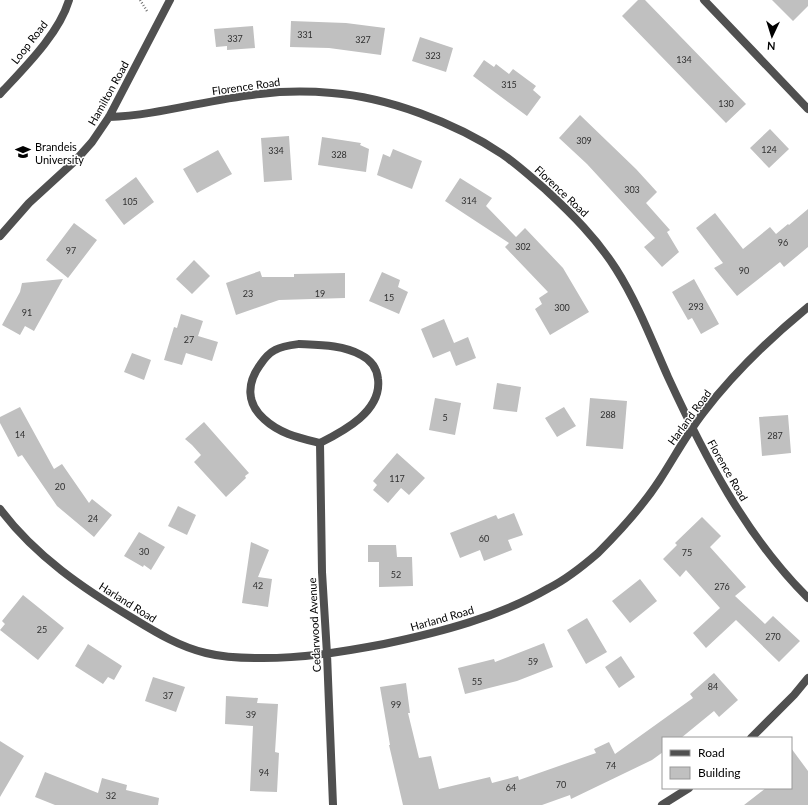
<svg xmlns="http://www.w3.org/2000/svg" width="808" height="805" viewBox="0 0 808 805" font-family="Lato,sans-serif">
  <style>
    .building { fill: #c0c0c0 }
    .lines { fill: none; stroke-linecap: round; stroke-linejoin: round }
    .path { stroke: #727272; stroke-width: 2.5; stroke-dasharray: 1 2; stroke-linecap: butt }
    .service { stroke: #505050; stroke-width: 8 }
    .minor { stroke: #505050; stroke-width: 8 }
    .labels { text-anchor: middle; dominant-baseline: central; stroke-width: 3; stroke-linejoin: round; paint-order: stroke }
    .number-label { font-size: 9px; fill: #303030 }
    .street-label { font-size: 11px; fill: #000; stroke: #fff }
    .poi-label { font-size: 11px; fill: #000; stroke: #fff; text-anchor: start }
  </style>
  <rect width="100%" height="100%" fill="#fff"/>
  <!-- building -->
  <path class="building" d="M638,0H645L746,104L726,123L622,16Z
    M772,0H808V6L793,21Z
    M291,21L346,23L385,28L381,55L329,48L290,47Z
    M253,26L255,48L227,50V46L216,47L214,29Z
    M420,37L453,48L446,72L412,61Z
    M484,60L494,67L496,64L509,74L513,69L536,86L533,90L541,97L527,116L473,76Z
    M580,115L636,169L657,192L646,203L670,230L667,232L679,252L662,267L644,247L655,238L587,164L559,138Z
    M770,129L789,149L769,168L750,148Z
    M289,136L292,180L264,182L261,138Z
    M322,137L361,143L360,145L369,149L366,172L318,165Z
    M393,149L422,161L412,189L377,175L383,154L390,157Z
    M218,150L232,174L197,193L183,169Z
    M136,177L154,202L124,225L105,200Z
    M460,178L492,198L486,206L516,237L525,228L563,268L589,312L550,335L535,309L542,304L539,298L548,292L505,247L509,243L445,201Z
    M808,209V247L784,267L780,262L737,296L714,268L723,263L696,228L715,213L743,249L770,227L776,234L788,224L789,225Z
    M74,223L97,240L68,278L46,260Z
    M194,260L210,276L192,294L176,279Z
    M260,271L262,277H294V274L345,273V298L279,300L236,315L226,283Z
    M382,272L400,280L398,287L408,292L399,314L369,301Z
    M63,279L34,331L25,326L20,335L2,325L20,292L22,283Z
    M694,279L719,324L701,334L692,318L688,320L672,292Z
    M181,314L203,321L198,336L218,342L212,361L186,353L182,365L164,360L174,327L177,328Z
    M444,319L454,343L468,337L476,358L456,366L450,351L433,358L421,329Z
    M132,353L151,360L144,380L124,372Z
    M497,383L521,387L517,412L493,409Z
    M435,398L461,403L455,435L429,430Z
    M590,398L627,401L623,449L586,446Z
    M20,407L54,469L62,464L89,503L92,499L112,515L94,537L57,506L22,455L18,457L0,423V417Z
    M564,407L576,426L557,437L545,418Z
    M788,415L791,453L762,456L759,417Z
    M204,422L249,473L245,476L246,478L226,497L194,462L201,455L192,445L185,439Z
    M397,453L425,478L409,495L401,488L388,503L373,490L377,485L373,481Z
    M178,506L196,515L187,535L168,526Z
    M514,513L523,535L508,540L512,550L484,561L480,550L460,558L450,533L496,515L498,519Z
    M702,517L721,536L710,547L746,587L735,596L765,624L773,616L800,641L779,662L736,620L706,648L693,633L720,608L686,570L680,577L663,559L677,545L675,543Z
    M139,532L165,547L151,570L144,565L143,567L124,556Z
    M251,542L269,550L258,577L272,579L268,607L242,603Z
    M368,545H396L397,557H412L413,586L379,587V562H368Z
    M640,579L657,601L630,623L612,601Z
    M23,595L64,628L38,660L0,630L5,624L2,621Z
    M587,618L607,652L586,664L567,630Z
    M544,643L553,667L517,681L465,694L458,668L494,659L495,662Z
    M88,644L122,666L114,680L108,677L103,684L75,666Z
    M621,656L635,677L619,688L605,667Z
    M714,673L738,700L719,717L714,711L681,738H663V752L652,760L571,799L570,795L542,805H403L389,745H390L380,687L406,683L410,713H408L419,758L431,756L439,789L490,777L492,783L518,776L519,780L596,753L594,749L609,742L615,754L693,698L690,694Z
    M153,677L185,687L176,712L145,701Z
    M226,696L258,698L257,703L278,704L275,752L279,753L277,792L250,791L253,726L225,724Z
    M0,741L24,756L0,797Z
    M791,748L808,771V805H744L766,788H791Z
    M45,772L98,793L102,778L127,785L126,790L159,798L158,805H55L35,797Z"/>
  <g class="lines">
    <!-- path -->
    <path class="path" d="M140,0L147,11"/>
    <!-- service -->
    <path class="service" d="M0,94C24,68 59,34 69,0"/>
    <!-- minor -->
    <path class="minor" d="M704,0L808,109
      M109,117C160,115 209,99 260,94C284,91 308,91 332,93C387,97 456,123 502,154C518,165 532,178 546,190C572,214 597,239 616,269C637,302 652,341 668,377C705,457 745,535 808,598
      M0,236L29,203L76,160L92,142L109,117L170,0
      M299,344C320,345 343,345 361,355C371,360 377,369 378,379C382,411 344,431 320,443C300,438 280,434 264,419C246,403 247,383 260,365C264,359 269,353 275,350C282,346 291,345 299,344Z
      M320,443L322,572L327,654L333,805
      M0,509C35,556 84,589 134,619C157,633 180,647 206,653C222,657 239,658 255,658C299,659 342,652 384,644C441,632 499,617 549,588C567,579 583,566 598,553C620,531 642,507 659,481C674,458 686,435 703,413C733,374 769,339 808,307
      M751,738L794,695L808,678
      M662,805L689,788"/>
  </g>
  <!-- icons -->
  <defs>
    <g id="university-bare" transform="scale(1.2)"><path d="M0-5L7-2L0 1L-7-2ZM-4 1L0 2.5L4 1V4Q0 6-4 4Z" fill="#000" stroke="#fff" stroke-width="2.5" paint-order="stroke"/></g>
  </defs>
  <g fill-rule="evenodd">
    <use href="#university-bare" x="23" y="152"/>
  </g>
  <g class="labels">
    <!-- number labels -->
    <g class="number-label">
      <text x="305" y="34">331</text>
      <text x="235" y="38">337</text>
      <text x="363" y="39">327</text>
      <text x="433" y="55">323</text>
      <text x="684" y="59">134</text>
      <text x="509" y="84">315</text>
      <text x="726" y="103">130</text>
      <text x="584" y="140">309</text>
      <text x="769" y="149">124</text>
      <text x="276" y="150">334</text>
      <text x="339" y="154">328</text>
      <text x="632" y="189">303</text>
      <text x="469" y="200">314</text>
      <text x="130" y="201">105</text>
      <text x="783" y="242">96</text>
      <text x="523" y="246">302</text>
      <text x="71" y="250">97</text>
      <text x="744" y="270">90</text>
      <text x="248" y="293">23</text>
      <text x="320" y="293">19</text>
      <text x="389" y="297">15</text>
      <text x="696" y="306">293</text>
      <text x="562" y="307">300</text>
      <text x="27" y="312">91</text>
      <text x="189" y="339">27</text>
      <text x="608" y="414">288</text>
      <text x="445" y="417">5</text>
      <text x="20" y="434">14</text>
      <text x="775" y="435">287</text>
      <text x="397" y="478">117</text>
      <text x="60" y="486">20</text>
      <text x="93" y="518">24</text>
      <text x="484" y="538">60</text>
      <text x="144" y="551">30</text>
      <text x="687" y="552">75</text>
      <text x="396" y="574">52</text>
      <text x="258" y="585">42</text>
      <text x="722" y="586">276</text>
      <text x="42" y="629">25</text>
      <text x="773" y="636">270</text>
      <text x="533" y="661">59</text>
      <text x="477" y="681">55</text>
      <text x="713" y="686">84</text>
      <text x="168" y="695">37</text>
      <text x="396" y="704">99</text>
      <text x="251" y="714">39</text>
      <text x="611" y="765">74</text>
      <text x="264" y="772">94</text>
      <text x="561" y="784">70</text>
      <text x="511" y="787">64</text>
      <text x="111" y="795">32</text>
    </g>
    <!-- street labels -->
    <g class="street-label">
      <text transform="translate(29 42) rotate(-52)">Loop Road</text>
      <text transform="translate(246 86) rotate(-8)">Florence Road</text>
      <text transform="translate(108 93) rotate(-61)">Hamilton Road</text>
      <text transform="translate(562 191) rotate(43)">Florence Road</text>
      <text transform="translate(689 417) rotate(-54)">Harland Road</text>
      <text transform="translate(728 470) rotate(60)">Florence Road</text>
      <text transform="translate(128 602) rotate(32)">Harland Road</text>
      <text transform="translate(442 618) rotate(-16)">Harland Road</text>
      <text transform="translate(314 625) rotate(-93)">Cedarwood Avenue</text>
    </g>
    <!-- poi labels -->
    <g class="poi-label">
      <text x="35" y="146">Brandeis<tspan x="35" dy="13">University</tspan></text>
    </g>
  </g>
  <!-- legend -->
  <rect x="662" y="737" width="130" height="52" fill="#ffffff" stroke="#999999"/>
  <rect x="670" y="750" width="20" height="6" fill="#505050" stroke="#999999"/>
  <text x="698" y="757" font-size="12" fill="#000000">Road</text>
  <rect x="670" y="767" width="20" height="12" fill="#c0c0c0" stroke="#999999"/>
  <text x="698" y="777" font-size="12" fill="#000000">Building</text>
  <!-- north arrow -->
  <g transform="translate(772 36) rotate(184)" stroke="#ffffff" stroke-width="3" paint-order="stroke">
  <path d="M0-3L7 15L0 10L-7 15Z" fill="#000000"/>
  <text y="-6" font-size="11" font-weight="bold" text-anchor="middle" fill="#000000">N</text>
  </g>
</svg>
